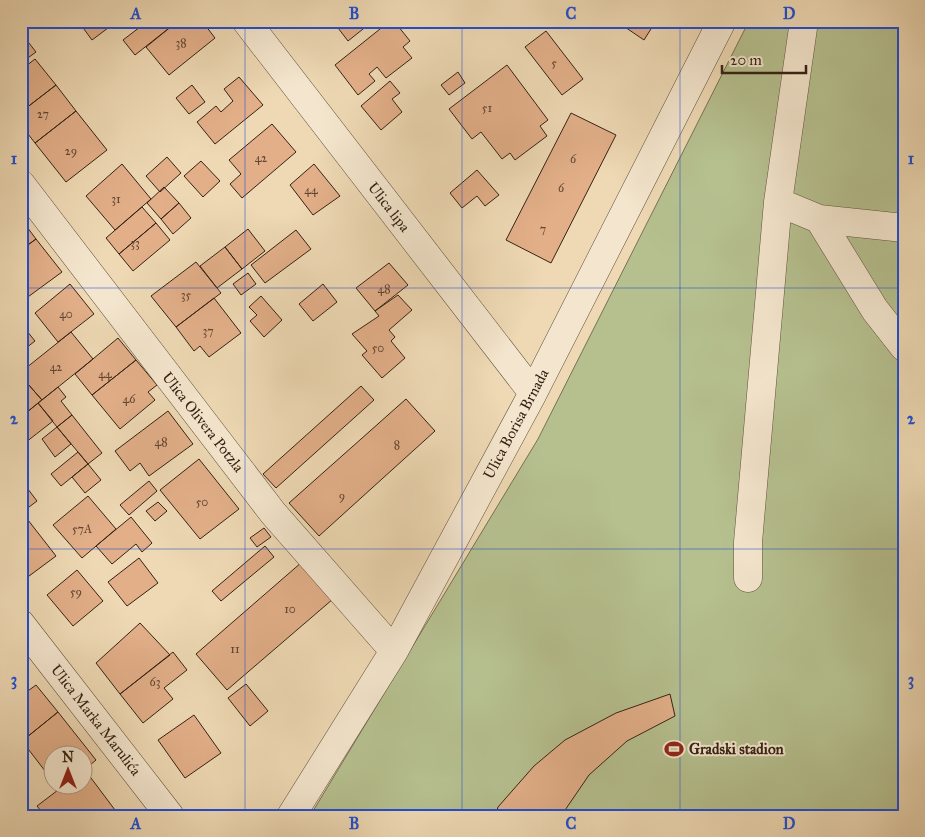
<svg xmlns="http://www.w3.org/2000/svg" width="925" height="837" viewBox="0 0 925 837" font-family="'IM FELL Great Primer',serif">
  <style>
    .green { fill: #b6c08f; stroke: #767152 }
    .building { fill: #e2af89; stroke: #352215 }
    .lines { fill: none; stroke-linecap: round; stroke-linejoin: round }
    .minor-casing { stroke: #63503d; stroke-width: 29 }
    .minor { stroke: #f4e6ce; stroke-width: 28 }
    .grid { fill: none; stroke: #1d4ed8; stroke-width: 1; stroke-opacity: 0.55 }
    .labels { text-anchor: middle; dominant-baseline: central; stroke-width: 4; stroke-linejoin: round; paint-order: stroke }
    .number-label { font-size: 12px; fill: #604532 }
    .street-label { font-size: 15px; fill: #352215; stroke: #f4e6ce }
    .poi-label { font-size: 15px; font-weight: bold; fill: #352215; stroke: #f4e6ce; text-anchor: start }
    .neatline { fill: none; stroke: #1d4ed8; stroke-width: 2 }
    .grid-label { font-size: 16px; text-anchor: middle; font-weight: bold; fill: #1d4ed8 }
  </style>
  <rect width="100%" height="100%" fill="#eed9b4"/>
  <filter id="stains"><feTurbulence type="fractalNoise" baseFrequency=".004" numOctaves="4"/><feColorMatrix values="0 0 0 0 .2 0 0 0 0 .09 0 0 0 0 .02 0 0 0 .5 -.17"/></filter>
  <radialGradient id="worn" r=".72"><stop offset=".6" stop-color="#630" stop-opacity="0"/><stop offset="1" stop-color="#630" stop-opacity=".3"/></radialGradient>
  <!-- green -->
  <path class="green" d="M749,21H904V816H310L538,439Z"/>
  <!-- building -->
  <path class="building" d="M86,21H102L108,28L92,40L81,25Z
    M135,21H178L135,55L123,40L140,27Z
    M178,21H202L215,38L169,75L146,47Z
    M338,21H373L348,41L335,24Z
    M390,21H394L410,41L403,47L412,58L386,78L377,67L369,74L375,81L358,95L335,65Z
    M616,21H656L644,40Z
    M546,31L583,79L562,95L525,47Z
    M25,38L36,52L21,63V41Z
    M35,59L56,85L21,112V70Z
    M507,65L548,120L540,126L547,136L515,160L510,153L502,159L481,132L472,139L449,109Z
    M458,72L465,83L449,95L441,85Z
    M239,77L263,105L215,144L197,122L216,106L221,112L233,101L224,89Z
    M390,81L400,93L392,99L402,112L381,130L361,106Z
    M56,85L76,111L35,143L21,125V112Z
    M192,85L205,102L189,114L176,98Z
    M76,111L107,150L66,182L35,143Z
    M571,113L616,135L551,263L506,240Z
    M272,124L296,152L242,198L230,184L241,174L229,160Z
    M167,157L181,173L160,192L146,176Z
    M201,161L220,181L203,197L184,176Z
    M122,164L151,199L115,230L86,196Z
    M314,164L340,196L313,215L290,185Z
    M477,170L499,195L485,206L477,196L462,208L450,193Z
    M164,187L179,203L161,219L147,203Z
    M179,203L191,218L173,234L161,219Z
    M142,207L156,223L119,254L106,238Z
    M21,219L36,239L21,250Z
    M156,223L170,240L133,271L119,254Z
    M248,229L265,251L242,269L225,247Z
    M296,230L311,249L265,283L251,265Z
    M36,239L62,272L21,302V250Z
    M225,247L242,269L217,288L200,266Z
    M196,262L221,293L176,327L151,296Z
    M389,263L408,285L375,311L356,288Z
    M248,273L256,284L241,295L233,284Z
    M70,284L94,314L58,342L35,313Z
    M323,284L337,302L313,321L299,304Z
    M398,295L412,310L389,330L395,337L391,341L405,358L382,378L362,355L367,351L352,334L379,316L375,311Z
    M261,296L282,320L264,337L250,321L257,315L249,307Z
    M214,298L241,333L209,357L200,346L194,351L176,327Z
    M22,325L35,341L21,352V326Z
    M71,332L93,359L42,400L21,376V372Z
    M118,338L136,360L92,395L75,374Z
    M136,360L157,385L148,392L155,400L120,429L92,395Z
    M27,383L42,400L21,417V388Z
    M361,386L374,400L276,488L263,474Z
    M58,387L66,397L61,401L72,415L57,427L38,403Z
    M406,399L435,431L319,536L289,503Z
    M38,403L53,421L21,446V417Z
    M168,411L193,444L149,476L140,463L130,471L115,451Z
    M72,415L102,453L88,464L57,427Z
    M57,427L71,444L55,457L42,439Z
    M78,452L88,464L61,486L51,474Z
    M199,459L239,509L200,539L160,490Z
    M88,464L101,480L85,493L72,477Z
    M21,480L37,501L21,513Z
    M149,481L157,491L129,515L120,505Z
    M88,496L116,529L82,558L53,525Z
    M158,502L167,511L155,521L146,511Z
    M131,517L152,543L142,552L136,544L112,564L96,546Z
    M28,520L56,556L21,582V525Z
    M264,528L271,537L257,547L250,538Z
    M265,546L274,557L221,601L212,591Z
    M139,558L158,583L127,606L108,582Z
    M302,562L333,599L227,690L196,654Z
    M77,570L103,601L73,626L47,595Z
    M140,623L170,655L120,694L96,663Z
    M173,652L187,670L164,688L173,699L143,723L120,694Z
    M246,684L268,711L250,726L228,698Z
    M36,685L58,712L21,742V696Z
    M670,694L675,716L627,741L589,775L561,816H495L498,807L534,766L565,740L616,713Z
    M58,712L96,760L82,772V754H52V780L22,741Z
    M194,715L221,753L185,778L158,740Z
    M85,770L115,810L107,816H45L37,806L66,784H82V772Z"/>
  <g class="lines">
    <!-- minor casing -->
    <g class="minor-casing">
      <path id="minor" d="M246,21L533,393
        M21,184L273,513L394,651
        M778,202L819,219L904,228
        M819,219L875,310L904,347
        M748,578V542L778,202L804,21
        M21,624L170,816
        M291,816L394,651L533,393L722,21"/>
    </g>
    <!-- minor -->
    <use href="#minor" class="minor"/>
  </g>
  <!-- grid -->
  <path class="grid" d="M245,21V816M462,21V816M680,21V816M21,288H904M21,549H904"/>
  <!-- icons -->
  <defs>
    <g id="stadium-bare" transform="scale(1.5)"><path d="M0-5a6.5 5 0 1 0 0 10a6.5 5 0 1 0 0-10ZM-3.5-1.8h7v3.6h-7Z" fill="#8f2418" stroke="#f4e6ce" stroke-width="2.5" paint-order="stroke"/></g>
  </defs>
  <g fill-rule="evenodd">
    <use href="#stadium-bare" x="674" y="749"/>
  </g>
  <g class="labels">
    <!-- number labels -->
    <g class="number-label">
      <text x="181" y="43">38</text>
      <text x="554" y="63">5</text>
      <text x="487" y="108">51</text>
      <text x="43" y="114">27</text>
      <text x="71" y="151">29</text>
      <text x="261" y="158">42</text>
      <text x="573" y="159">6</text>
      <text x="561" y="188">6</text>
      <text x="311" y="190">44</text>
      <text x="116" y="199">31</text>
      <text x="543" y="229">7</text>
      <text x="135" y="243">33</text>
      <text x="384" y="289">48</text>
      <text x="186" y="295">35</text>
      <text x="66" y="314">40</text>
      <text x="208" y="331">37</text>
      <text x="378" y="348">50</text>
      <text x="56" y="367">42</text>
      <text x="105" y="374">44</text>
      <text x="129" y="399">46</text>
      <text x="161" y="442">48</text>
      <text x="397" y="445">8</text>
      <text x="342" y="496">9</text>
      <text x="202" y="502">50</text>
      <text x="82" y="529">57A</text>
      <text x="76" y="592">59</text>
      <text x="290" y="609">10</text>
      <text x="235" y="649">11</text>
      <text x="155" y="682">63</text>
    </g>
    <!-- street labels -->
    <g class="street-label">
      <text transform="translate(389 207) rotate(52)">Ulica lipa</text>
      <text transform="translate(203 422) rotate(52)">Ulica Olivera Potzla</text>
      <text transform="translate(516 424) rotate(-62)">Ulica Borisa Brnada</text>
      <text transform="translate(96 720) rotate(52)">Ulica Marka Marulića</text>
    </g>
    <!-- poi labels -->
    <g class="poi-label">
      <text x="689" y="749">Gradski stadion</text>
    </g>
  </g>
  <!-- margin -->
  <rect width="925" height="837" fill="none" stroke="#eed9b4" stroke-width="55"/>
  <!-- north arrow -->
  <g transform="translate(68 770)"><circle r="24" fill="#f4e6ce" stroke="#a89884"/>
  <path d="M0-4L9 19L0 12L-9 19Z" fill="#8f2418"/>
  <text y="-8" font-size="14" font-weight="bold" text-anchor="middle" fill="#352215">N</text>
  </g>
  <!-- scale -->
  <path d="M722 65v8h84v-8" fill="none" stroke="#352215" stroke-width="2.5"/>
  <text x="730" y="65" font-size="15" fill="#352215" stroke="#f4e6ce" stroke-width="4" paint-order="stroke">20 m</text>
  <rect x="28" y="28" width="870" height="782" class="neatline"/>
  <g class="grid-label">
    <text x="136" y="19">A</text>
    <text x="354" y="19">B</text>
    <text x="571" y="19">C</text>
    <text x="789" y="19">D</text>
    <text x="14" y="164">1</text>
    <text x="911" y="164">1</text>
    <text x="14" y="424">2</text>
    <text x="911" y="424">2</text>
    <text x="14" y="685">3</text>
    <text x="911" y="685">3</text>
    <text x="136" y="829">A</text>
    <text x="354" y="829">B</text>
    <text x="571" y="829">C</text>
    <text x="789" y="829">D</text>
  </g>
  <rect width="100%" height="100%" filter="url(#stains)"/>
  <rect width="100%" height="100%" fill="url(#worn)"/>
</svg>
